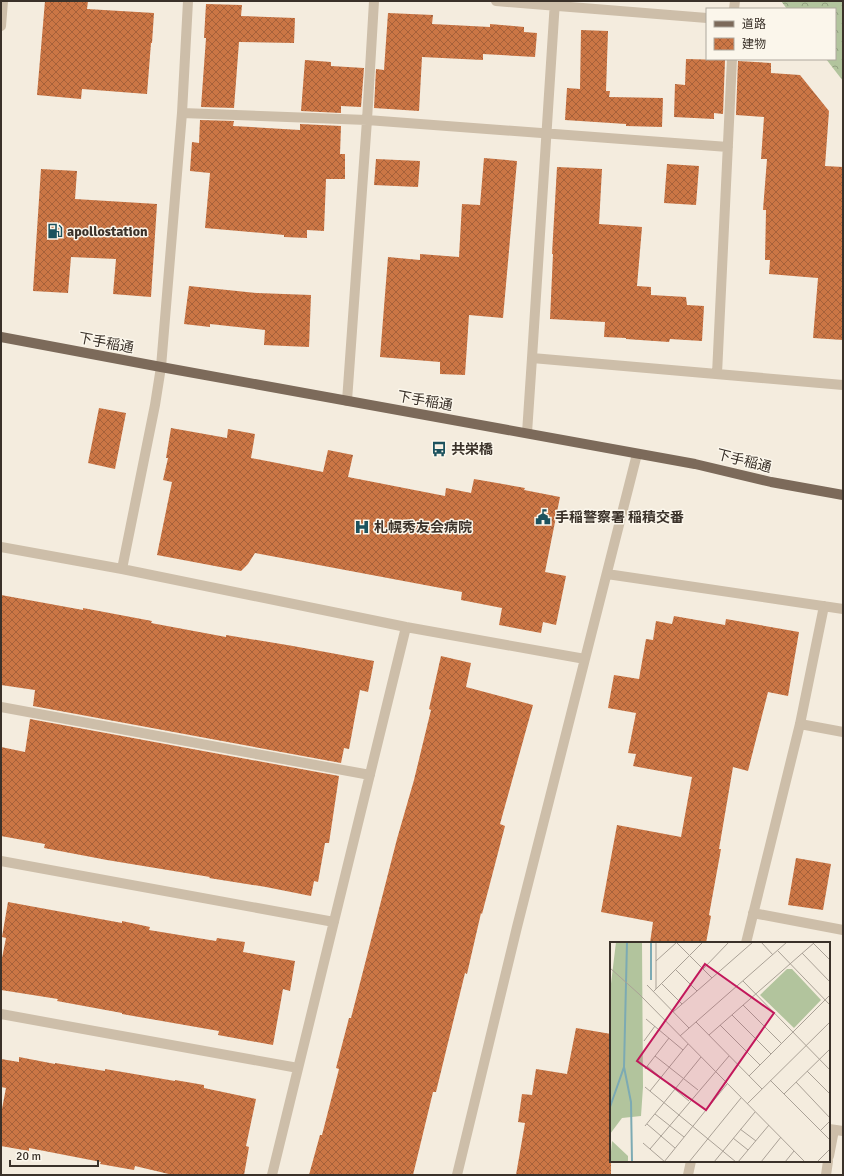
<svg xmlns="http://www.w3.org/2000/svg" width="844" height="1176" viewBox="0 0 844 1176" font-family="Signika,'Noto Sans JP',sans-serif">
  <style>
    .park { fill: url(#park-crowns) }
    .building { fill: url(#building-cross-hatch) }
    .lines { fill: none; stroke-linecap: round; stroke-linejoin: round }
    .minor { stroke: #cdbea9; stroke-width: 10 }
    .major { stroke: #7c6a5a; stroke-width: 10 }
    .labels { text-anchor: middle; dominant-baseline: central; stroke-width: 3; stroke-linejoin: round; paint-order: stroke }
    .poi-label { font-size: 14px; font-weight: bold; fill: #3a3129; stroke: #fbf6eb; text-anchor: start }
    .street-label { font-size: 14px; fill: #3a3129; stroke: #fbf6eb }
    .inset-river { fill: none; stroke: #7caab3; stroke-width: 2 }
    .inset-road { fill: none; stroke: #aaa196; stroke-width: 1 }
    .view { fill: #c2185b; fill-opacity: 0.15; stroke: #c2185b; stroke-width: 2 }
    .inset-edge { fill: none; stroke: #3a3129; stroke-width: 2 }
  </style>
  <defs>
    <pattern id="park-crowns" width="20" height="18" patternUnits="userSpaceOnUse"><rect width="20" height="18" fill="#b2c49d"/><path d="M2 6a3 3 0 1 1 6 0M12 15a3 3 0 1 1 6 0" fill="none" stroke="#92a080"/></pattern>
    <pattern id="building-cross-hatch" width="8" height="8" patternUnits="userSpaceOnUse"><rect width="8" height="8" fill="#cb7645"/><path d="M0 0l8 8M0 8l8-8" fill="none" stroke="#a6613a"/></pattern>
  </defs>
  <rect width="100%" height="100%" fill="#f4ecde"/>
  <!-- park -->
  <path class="park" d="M781,1H843V81L826,59H835V9H787Z"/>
  <!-- building -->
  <path class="building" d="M45,1H88L87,9L154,13L152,43H151L147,94L82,89L81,99L37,95Z
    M206,4L242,5L241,16L295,18L294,43L239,42L234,108L201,107L206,38H204Z
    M388,13L433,15L432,24L490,27V24L524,27V32L537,33L535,57L483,54V60L422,57L419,111L374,108L376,69L384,70Z
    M581,30L608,31L606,91H610L609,97L663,98L662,127L626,126V124L565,120L567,88L580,89Z
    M686,59L725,60L723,114L714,113V119L674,117L675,84L685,85Z
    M305,60L331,62V66L364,68L361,107L341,106V113L301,111Z
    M738,61L771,63V73L800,75L829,111L825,166L843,167V340L813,338L818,278L769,274L770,260H765L766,210H763L767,159H761L764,117L736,115Z
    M200,120L234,121L233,126L300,130V124L341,126L340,154H345V179H326L324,231L307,230V238L284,237V235L205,228L210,173L190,171L192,142L199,143Z
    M484,158L517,161L503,318L469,315L465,375L440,374V362L380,357L388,257L420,260V254L459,257L462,204L480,205Z
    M376,159L420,161L418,187L374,185Z
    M667,164L699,166L696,205L664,203Z
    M557,167L602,169L599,224L642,227L637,286L651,287V295L686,297L687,305L704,306L702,341L670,339L669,342L626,339V338L604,337L605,322L550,319L553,254H552Z
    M41,169L77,171L75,199L157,204L151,297L113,294L116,259L71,257L68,293L33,291Z
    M189,286L257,293L311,295L309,347L264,345L265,330L210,324V327L184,324Z
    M99,408L126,413L115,469L88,463Z
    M171,428L227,438L228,429L255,434L251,458L323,472L328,450L353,455L348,477L445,496L446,488L471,493L474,479L525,488L524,490L560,497L545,572L566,576L556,625L543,622L541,633L499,625L502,608L461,600L462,592L255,553L248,564L241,571L157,555L172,482L163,480L168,458H166Z
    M1,595L83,610V608L152,621L151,623L226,637V635L293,646L374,661L368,692L360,690L349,749L344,748L341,763L33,706L35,690L1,685Z
    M674,616L725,625L726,619L799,632L788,696L768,692L748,771L733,767L719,849H721L709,915L711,916L706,943H650L653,922L601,912L617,825L681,837L692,777L633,766L636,754L628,753L636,713L608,708L614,675L639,679L646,639L653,640L656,621L672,624Z
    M441,656L471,663L466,687L533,705L500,824L505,826L482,914L481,913L467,974L465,973L436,1092H433L413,1175H309L320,1135H322L339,1069L336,1068L349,1018H351L397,839L414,780L431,710L429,709Z
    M30,719L339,776L329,843H325L318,882L314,881L311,896L266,887L209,878L210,877L107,860L44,848L45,844L1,836V747L25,752Z
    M796,858L831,864L823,910L788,905Z
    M8,902L122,923V921L150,927L149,930L216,941L217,938L245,942L243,952L295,961L290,991L283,989L273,1045L218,1035L219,1031L122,1014V1013L57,1001L58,999L1,990V963L6,938L2,937Z
    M576,1028L611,1034V1175H516L525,1123L518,1122L522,1094L532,1095L536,1069L567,1074Z
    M19,1057L55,1064V1063L105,1071V1069L175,1081V1080L204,1085V1088L256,1099L246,1146L249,1147L244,1175H173L135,1166L134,1170L100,1164L101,1162L29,1148V1151L1,1146V1114L6,1088L1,1087V1059L19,1062Z"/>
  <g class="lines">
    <!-- minor -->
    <path class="minor" d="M496,1L707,18
      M734,9L735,1
      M1,26L3,1
      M182,113L367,120L728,147
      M532,358L555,1
      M717,374L732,59
      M347,401L367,120L374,1
      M527,433L532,358L843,385
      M1,547L122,569L406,627L585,659
      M122,569L155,405L161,367L182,113L188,1
      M607,574L843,609
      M1,707L370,775
      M800,724L843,732
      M1,861L334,922
      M753,913L843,930
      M746,943L800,724L824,606
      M1,1014L298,1068
      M829,1129L843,1131
      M829,1156L834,1130
      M272,1175L406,627
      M457,1175L517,927L637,454
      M688,1175L691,1161
      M826,1175L828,1161"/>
    <!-- major -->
    <path class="major" d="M1,337L161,367L695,464L771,482L843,495"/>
  </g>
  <!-- icons -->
  <defs>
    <g id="fuel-bare" transform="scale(1.2)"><path d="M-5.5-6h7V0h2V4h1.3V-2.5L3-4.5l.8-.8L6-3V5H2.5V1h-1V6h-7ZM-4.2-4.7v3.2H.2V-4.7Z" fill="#1c525e" stroke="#fbf6eb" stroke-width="2.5" paint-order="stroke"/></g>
    <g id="bus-bare" transform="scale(1.2)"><path d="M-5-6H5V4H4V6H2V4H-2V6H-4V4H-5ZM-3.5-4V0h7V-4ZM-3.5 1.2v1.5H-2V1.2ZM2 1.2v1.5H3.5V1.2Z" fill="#1c525e" stroke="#fbf6eb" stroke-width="2.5" paint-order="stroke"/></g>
    <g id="civic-bare" transform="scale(1.2)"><path d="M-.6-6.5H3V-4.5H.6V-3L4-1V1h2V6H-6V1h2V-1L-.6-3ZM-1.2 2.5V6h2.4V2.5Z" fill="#1c525e" stroke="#fbf6eb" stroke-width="2.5" paint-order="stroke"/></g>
    <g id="hospital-bare" transform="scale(1.2)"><path d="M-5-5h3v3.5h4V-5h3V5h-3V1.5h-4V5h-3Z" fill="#1c525e" stroke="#fbf6eb" stroke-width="2.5" paint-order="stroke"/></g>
  </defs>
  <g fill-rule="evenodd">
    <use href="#fuel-bare" x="55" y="231"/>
    <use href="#bus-bare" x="439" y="449"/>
    <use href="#civic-bare" x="543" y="517"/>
    <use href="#hospital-bare" x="362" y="527"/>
  </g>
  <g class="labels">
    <!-- poi labels -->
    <g class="poi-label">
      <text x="67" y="231">apollostation</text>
      <text x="451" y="449">共栄橋</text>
      <text x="555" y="517">手稲警察署 稲積交番</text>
      <text x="374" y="527">札幌秀友会病院</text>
    </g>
    <!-- street labels -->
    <g class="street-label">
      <text transform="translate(106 343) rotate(11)">下手稲通</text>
      <text transform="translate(425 401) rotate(10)">下手稲通</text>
      <text transform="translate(744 461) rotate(14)">下手稲通</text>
    </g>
  </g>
  <!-- overview -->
  <g transform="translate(610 942)">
    <rect width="220" height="220" fill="#f4ecde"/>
    <path d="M6,0H32L33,145L31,174L12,176L0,192V50ZM177,27H182L211,58L184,86L150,53ZM2,199L18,214V220H0Z" fill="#b2c49d"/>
    <path class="inset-river" d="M41,0V38M14,125L21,160L22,220M0,165L14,125L17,0"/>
    <path class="inset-road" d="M46,0V47M66,0L102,36M151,0L163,13M203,1L220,18M168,9L220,63M192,11L220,40M46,19L67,0M0,26L29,52L195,220M93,27L119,0M66,28L87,49M133,39L220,128M52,42L72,62M37,43L79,86M43,50L93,0M133,63L171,101M63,70L143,0M122,73L161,112M36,77L73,108L78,102M86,80L152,147M110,83L150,123M99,93L205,0M70,94L177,0M34,99L45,84M45,114L88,148M37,124L79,159M35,127L59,96M197,129L220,152M139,134L220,53M160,138L220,198M186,140L220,176M35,145L126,220M40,149L73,108M174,152L220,107M137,162L220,80M45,172L74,195M37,182L65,206M35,184L91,115M130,187L146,199M210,189L220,179M123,196L138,208M33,201L55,220M40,207L119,114M54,220L117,142M79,220L131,156M104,220L145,170M128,220L159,183M151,220L171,195M175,220L184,209M207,220L220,207"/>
    <path class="view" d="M95,22L164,71L96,168L27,119Z"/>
    <rect width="220" height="220" class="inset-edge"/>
  </g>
  <!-- border -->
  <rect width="844" height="1176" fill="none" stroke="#3a3129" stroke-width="4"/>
  <!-- legend -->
  <rect x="706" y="8" width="130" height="52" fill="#fbf6eb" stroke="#aea79d"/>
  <rect x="714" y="21" width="20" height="6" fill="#7c6a5a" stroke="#aea79d"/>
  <text x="742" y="28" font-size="12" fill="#3a3129">道路</text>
  <rect x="714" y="38" width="20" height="12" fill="url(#building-cross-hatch)" stroke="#aea79d"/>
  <text x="742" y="48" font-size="12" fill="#3a3129">建物</text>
  <!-- scale -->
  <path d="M10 1160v6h88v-6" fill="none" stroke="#3a3129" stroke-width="2"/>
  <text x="16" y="1160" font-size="12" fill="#3a3129" stroke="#fbf6eb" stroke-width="3" paint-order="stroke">20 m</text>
</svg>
